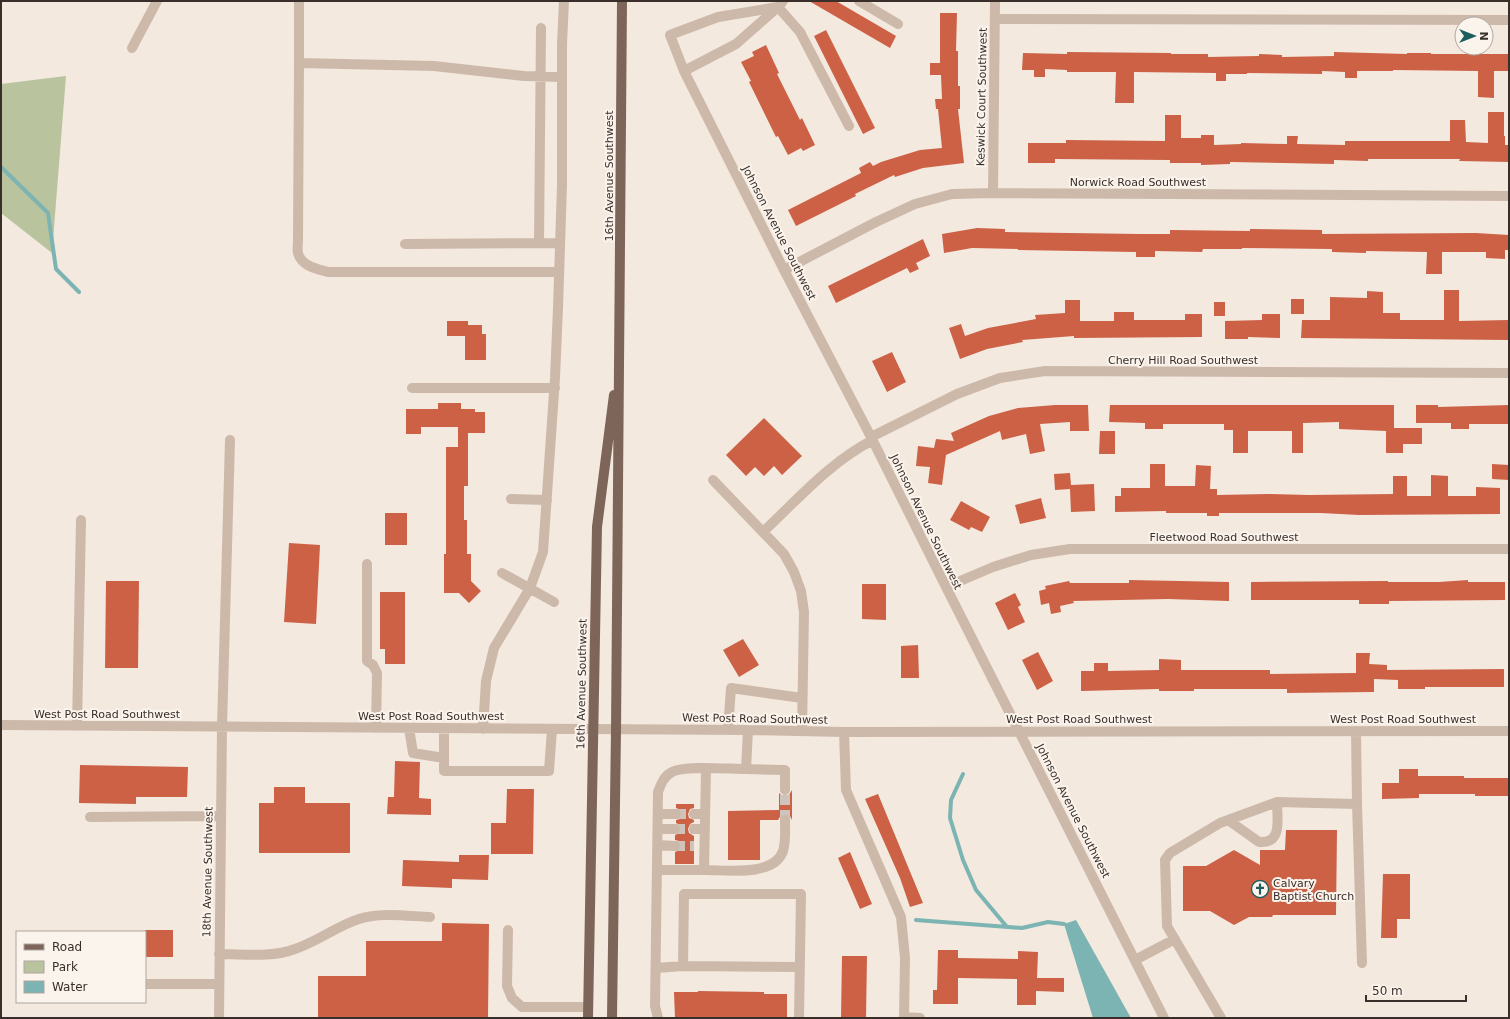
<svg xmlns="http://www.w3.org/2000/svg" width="1510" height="1019" viewBox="0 0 1510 1019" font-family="'DejaVu Sans',sans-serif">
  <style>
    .green { fill: #b9c49e }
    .water { fill: #7cb3b3 }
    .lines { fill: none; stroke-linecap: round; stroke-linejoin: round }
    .stream { stroke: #7cb3b3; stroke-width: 4 }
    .building { fill: #cc6146 }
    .minor-tunnel { stroke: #cfc4bb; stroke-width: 10; stroke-dasharray: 10 5; stroke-linecap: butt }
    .minor { stroke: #cdb9aa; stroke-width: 10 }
    .major { stroke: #7d655a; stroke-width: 10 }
    .labels { text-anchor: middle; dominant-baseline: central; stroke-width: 4; stroke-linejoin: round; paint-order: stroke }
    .street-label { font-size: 11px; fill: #3a2e2a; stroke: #fbf4ec }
    .poi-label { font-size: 11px; fill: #3a2e2a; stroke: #fbf4ec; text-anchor: start }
  </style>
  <rect width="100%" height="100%" fill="#f4e9df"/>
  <!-- green -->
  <path class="green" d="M66,76L52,253L1,213V84Z"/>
  <!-- water -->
  <path class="water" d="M1076,920L1131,1018H1093L1064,924Z"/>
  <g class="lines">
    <!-- stream -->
    <path class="stream" d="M1,167L48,213L56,269L79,292
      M963,774L951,800L950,818L963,860L976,890L1007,927
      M916,920L1022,928L1048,922L1064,924"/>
  </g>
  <!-- building -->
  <path class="building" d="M809,1H836L896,36L890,48Z
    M940,13H957L956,51H958V86H960V109H958L964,163L923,168L895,177L894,175L855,194L856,196L796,226L788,210L861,173L859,168L870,162L873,166L881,162L920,150L942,148L938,109H936L935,99H942L941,75H930V63H940Z
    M826,30L875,128L863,134L814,36Z
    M766,45L779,73L777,74L800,120L802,118L815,145L803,151L801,148L788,155L778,136L776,137L749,82L751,81L741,62L754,56L752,52Z
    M1067,52L1171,53V54H1208V57L1259,56V54L1282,55V57L1334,56V52L1407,54V53H1431V54H1509V71H1494V98L1478,97V71L1393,70V71H1357V78H1345V72L1322,71V74L1247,73V74H1226V81H1216V73L1134,72V103H1115L1116,72H1067V70L1045,69V77H1034V70H1022L1023,53L1067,54Z
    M1488,112H1504V136H1505V145H1509V162L1459,161L1460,159H1368V161L1334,160V164L1230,162V164L1201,165V163H1170V160L1055,159V163H1028V143H1066V140L1165,141V115H1181V138H1201V135H1214V145L1241,144V143L1287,144V136H1298L1297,144L1345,145V141H1450V120H1465L1466,142L1488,143Z
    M977,228L1005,229V232L1140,234H1170V230L1250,231V229L1322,230V234L1476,233L1509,235V250H1505V259L1486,258V252H1442V274H1426L1427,252L1366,251V253L1332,252V249L1242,248V249H1203L1202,252L1155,251V257H1136V252L1018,250V249L972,248L944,253L942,234Z
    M923,239L930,256L916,263L919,269L910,273L907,268L836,303L828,286Z
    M1444,290H1459V321L1509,320V340L1301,338L1302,320H1330V297L1367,298V291L1383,292V313H1400V320H1444Z
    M1291,299H1304V314H1291Z
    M1065,300H1080V321H1114V312H1134V320H1185V314H1202V337L1074,338V336L1022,340L1023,342L987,349L960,359L949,328L961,324L965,336L988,328L1036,319L1035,315L1065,313Z
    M1214,302H1225V316H1214Z
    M1262,314H1280V338L1248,337V339H1225V321L1262,320Z
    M447,321H468V325H482V334H486V360H465V336H447Z
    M892,352L906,382L887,392L872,361Z
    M438,403H461V409H475V412H485V433H468V486H464V520H467V554H471V581L481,591L469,603L459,593H444V554H446V447H458V427H421V434H406V409H438Z
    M1055,405H1088L1089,431H1070V422L1040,424L1045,451L1030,454L1026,434L1002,440L1000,431L946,455L942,485L928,483L930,467L916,466L918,446L934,448L936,439L954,441L951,433L989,416L1018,408Z
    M1110,405H1394V428H1422V444H1403V453H1386V431L1339,429V422L1303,423V453H1292V431H1248V453H1233V430H1224V424H1163V429H1145V423L1109,422Z
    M1416,405H1438V407L1509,405V424H1469V429H1451V423H1416Z
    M764,418L802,456L782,475L774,466L764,476L755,467L746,476L726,455Z
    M1100,431H1115V454H1099Z
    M1150,464H1165V486H1195L1196,465L1211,466L1210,489H1217V495L1268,494L1309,495L1393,494V476H1407V496H1431V475L1448,476V496H1476V487L1500,488V514L1359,515L1321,513H1219V516H1207V513H1166V511L1115,512V496H1121V488H1150Z
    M1492,464L1509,465V480L1492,479Z
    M1070,473L1071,485L1094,484L1095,511L1071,512L1070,489L1055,490L1054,474Z
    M1041,498L1046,518L1020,524L1015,505Z
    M961,501L990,517L982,532L971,527L969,530L950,520Z
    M385,513H407V545H385Z
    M289,543L320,545L316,624L284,622Z
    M1129,580L1229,582V601L1168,599L1073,601L1074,603L1060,606L1061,612L1051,614L1049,603L1041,605L1039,591L1046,589L1045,586L1069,581L1070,583H1129Z
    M1468,580V582H1505V600L1389,601V604H1359V600H1251V582L1388,581V582H1439Z
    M106,581H139L138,668H105Z
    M862,584H886V620L862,619Z
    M380,592H405V664H385V649H380Z
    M1015,593L1021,605L1018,607L1025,622L1008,630L995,603Z
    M743,639L759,665L739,677L723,650Z
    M918,645L919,678H901V646Z
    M1038,652L1053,681L1037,690L1022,660Z
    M1356,653H1370L1369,664L1387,665V670L1504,669V687H1425V689H1398V680L1374,679V692L1287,693V689H1194V691H1159V689L1081,691V671H1094V663H1108V671L1159,670V659L1181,660V670H1270V674L1356,673Z
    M395,761L420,762L419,798L431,799V815L387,814L388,797H394Z
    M80,765L188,767L187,797H136V804L79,803Z
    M1399,769H1418V776H1464V778H1509L1508,796H1475V794H1419V798L1382,799V783H1399Z
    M274,787H305V803H350V853H259V803H274Z
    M507,789H534L533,854H491V823H506Z
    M792,790V820L790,816L785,814L781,815L778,820H760V860H728V811L779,810V793L781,795L785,796L789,795Z
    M878,794L923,903L910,907L900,878L865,799Z
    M676,804H694V808L690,809L688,814L689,818L694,820V822L690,824L688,829L689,833L694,836V864H675V852L680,850L681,846L679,841L675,840V835L680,833L681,829L680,825L676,823V820L680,819L682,814L681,810L676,808Z
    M1286,830H1337L1336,915H1273L1272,917H1249L1234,925L1210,911H1183V866H1206L1234,850L1260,865V850H1285Z
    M850,852L872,904L860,909L838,858Z
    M459,855H489L488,880L452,879V888L402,886L403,860L459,862Z
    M1383,874H1410V919H1397V938H1381Z
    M442,923L489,924L488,1018H318V976H366V941H442Z
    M145,930H173V957H145Z
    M938,950H958V958L1018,959V951L1038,952L1037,978H1064V992L1036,991V1005H1017V979L958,978V1004H933V990H937Z
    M842,956H867L866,1018H841Z
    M698,991L764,992V994H787V1018H675L674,992H698Z"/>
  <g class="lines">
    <!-- minor-tunnel -->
    <path class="minor-tunnel" d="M676,814H694
      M785,820V790
      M675,829H694
      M675,846H694"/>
    <!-- minor -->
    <path class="minor" d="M299,1V63
      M859,1L898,24
      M778,7L718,17L670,35L684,71L784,270L871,437L946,587L1164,1018
      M778,7L800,32L849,126
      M995,19L1509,20
      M132,48L157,1
      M684,71L736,44L778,7L783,1
      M993,193L995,1
      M539,243L541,28
      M405,244L560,243
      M784,270L876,222L915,204L952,194L993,193L1509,196
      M559,272H328C317,269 301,266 298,253C297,249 298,244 298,240L299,63L434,66L524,76L562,77
      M412,388H555
      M871,437L957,394L1000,378L1045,371L1509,373
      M713,480L784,554L794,572L801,591L804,612L802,731
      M511,499L547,500
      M763,532C797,500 830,462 873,440
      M367,564V661L373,665L377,673L376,728
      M502,573L554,602
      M946,587L993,567L1031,555L1070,549H1509
      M1,725L748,730L844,732L1509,731
      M77,726L81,520
      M409,728L413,753L444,758
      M444,728V771H549L552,729
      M483,729L486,681L494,648L530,588L543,552L555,378L558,308L562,185V44L564,1
      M728,730L731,688L802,698
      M1356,731L1357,804
      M844,732L846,790L901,917L905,958L904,1018
      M746,769L785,770V790
      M658,814H676
      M694,814H705
      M90,817L221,816
      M1228,820L1259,842C1283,844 1277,819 1277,802
      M658,829H675
      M694,829H705
      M658,845L675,846
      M657,870H704L706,769
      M704,870C727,870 774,877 783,851C786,842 785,830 785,820
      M508,930L507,986L512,998L522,1007H588
      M219,954C244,954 271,958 295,949C318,941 337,926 359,919C381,912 407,916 430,917
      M1135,960L1175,939
      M683,966L799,967
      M656,968L683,966L684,894H801L799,1018
      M145,984H219
      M904,1017L920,1018
      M219,1018L222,727L230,440
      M658,1018L655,1006L658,792C661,784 664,776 672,772C685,765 729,769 746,769L748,730
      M1221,1018L1167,926L1165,860L1170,853L1220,823L1277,802L1357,804L1362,963"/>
    <!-- major -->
    <path class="major" d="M588,1018L597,527L614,395
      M612,1018L616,730L622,1"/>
  </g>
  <!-- icons -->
  <defs>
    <g id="church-ring" transform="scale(0.9)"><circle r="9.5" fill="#fbf4ec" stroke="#1d5d5f" stroke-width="1.5"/><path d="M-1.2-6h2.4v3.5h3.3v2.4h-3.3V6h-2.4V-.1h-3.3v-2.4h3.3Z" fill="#1d5d5f"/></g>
  </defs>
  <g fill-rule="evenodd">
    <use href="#church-ring" x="1260" y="889"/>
  </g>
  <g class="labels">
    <!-- street labels -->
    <g class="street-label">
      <text transform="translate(982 97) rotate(-89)">Keswick Court Southwest</text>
      <text transform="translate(609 176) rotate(-90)">16th Avenue Southwest</text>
      <text x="1138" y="182">Norwick Road Southwest</text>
      <text transform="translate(779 233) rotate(63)">Johnson Avenue Southwest</text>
      <text x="1183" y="360">Cherry Hill Road Southwest</text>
      <text transform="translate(926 522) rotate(64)">Johnson Avenue Southwest</text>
      <text x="1224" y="537">Fleetwood Road Southwest</text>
      <text transform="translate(582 684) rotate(-89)">16th Avenue Southwest</text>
      <text x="107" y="714">West Post Road Southwest</text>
      <text x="431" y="716">West Post Road Southwest</text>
      <text transform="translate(755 719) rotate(1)">West Post Road Southwest</text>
      <text x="1079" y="719">West Post Road Southwest</text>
      <text x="1403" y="719">West Post Road Southwest</text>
      <text transform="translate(1073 811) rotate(63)">Johnson Avenue Southwest</text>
      <text transform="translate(208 872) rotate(-89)">18th Avenue Southwest</text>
    </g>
    <!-- poi labels -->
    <g class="poi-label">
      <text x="1273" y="883">Calvary<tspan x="1273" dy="13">Baptist Church</tspan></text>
    </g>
  </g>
  <!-- border -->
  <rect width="1510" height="1019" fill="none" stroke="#3a2e2a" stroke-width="4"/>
  <!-- legend -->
  <rect x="16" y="931" width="130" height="72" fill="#fbf4ec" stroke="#aea59e"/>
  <rect x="24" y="944" width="20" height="6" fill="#7d655a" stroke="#aea59e"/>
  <text x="52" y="951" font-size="12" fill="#3a2e2a">Road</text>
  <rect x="24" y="961" width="20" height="12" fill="#b9c49e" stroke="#aea59e"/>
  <text x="52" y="971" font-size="12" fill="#3a2e2a">Park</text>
  <rect x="24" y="981" width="20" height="12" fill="#7cb3b3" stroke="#aea59e"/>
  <text x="52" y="991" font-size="12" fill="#3a2e2a">Water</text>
  <!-- north arrow -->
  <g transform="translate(1474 36) rotate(90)"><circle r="19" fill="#fbf4ec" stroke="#aea59e"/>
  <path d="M0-3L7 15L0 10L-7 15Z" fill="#1d5d5f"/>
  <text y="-6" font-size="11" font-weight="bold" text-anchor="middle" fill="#3a2e2a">N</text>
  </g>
  <!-- scale -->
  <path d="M1366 995v6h100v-6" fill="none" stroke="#3a2e2a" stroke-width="2"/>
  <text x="1372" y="995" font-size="12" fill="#3a2e2a" stroke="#fbf4ec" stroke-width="3" paint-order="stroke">50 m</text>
</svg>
